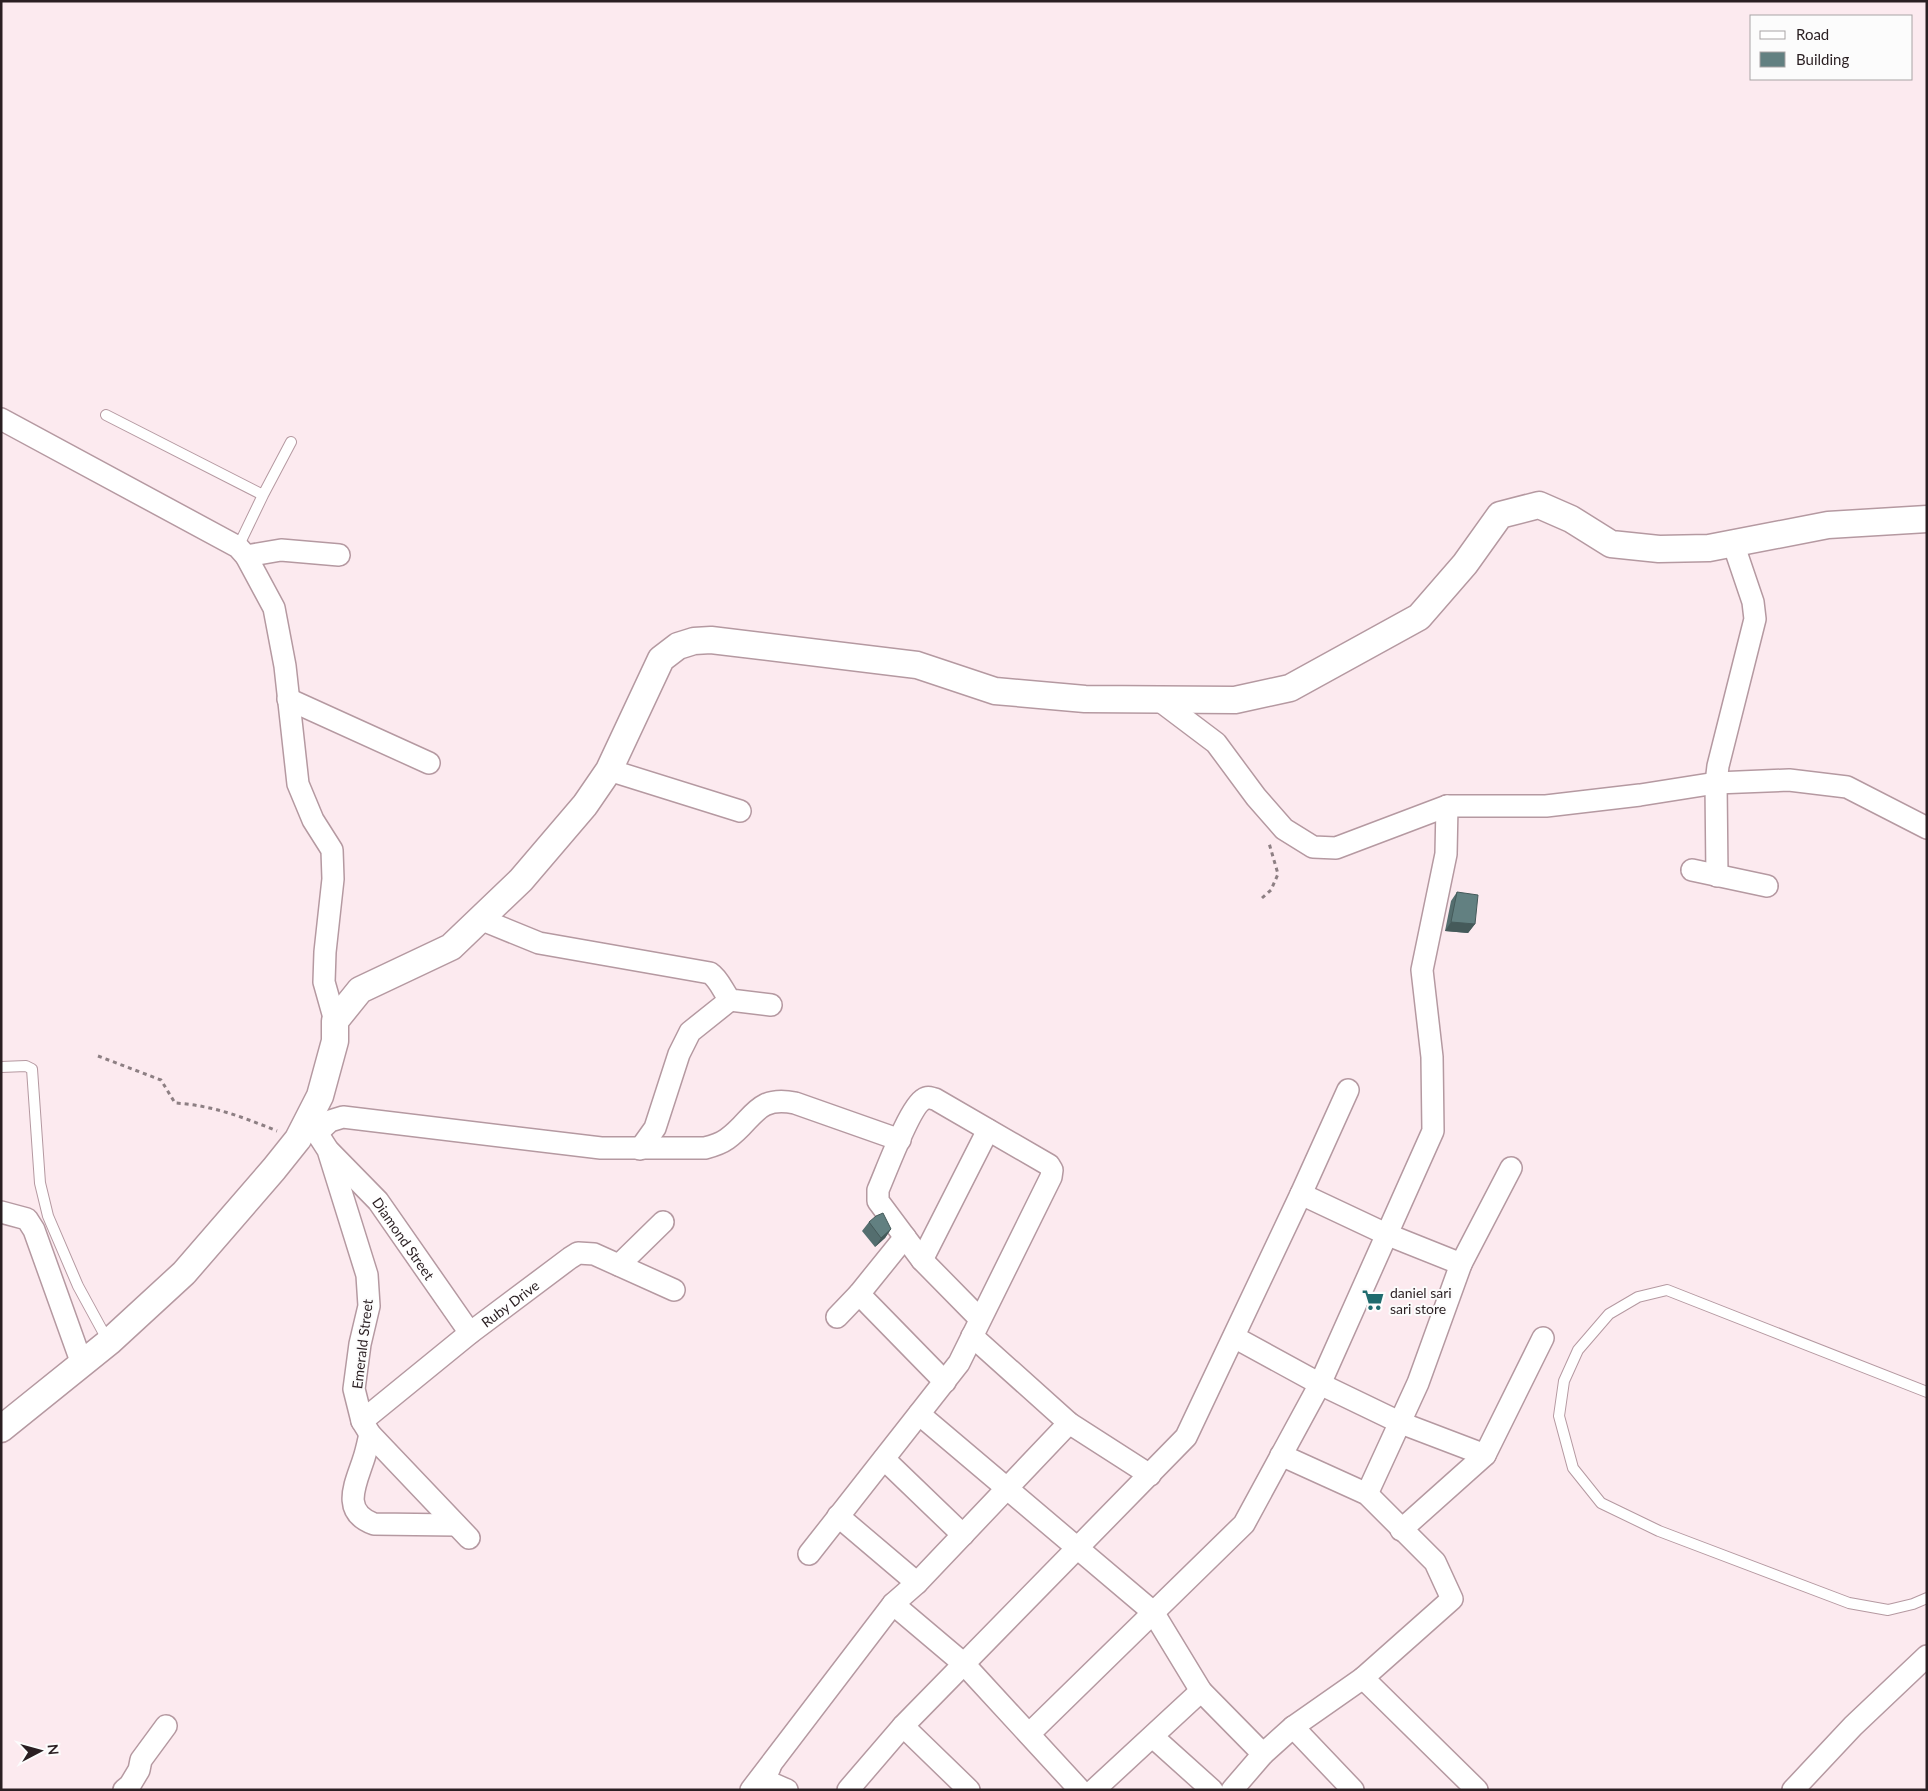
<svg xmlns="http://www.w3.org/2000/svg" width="1928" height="1791" viewBox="0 0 1928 1791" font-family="Lato,sans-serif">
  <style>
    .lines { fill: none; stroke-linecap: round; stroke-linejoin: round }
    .service-casing { stroke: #b599a1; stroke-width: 12 }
    .minor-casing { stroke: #b599a1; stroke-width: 24 }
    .tertiary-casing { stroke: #b599a1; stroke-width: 29 }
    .path { stroke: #8d7f83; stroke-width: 3; stroke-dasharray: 4 4; stroke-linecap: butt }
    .service { stroke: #fff; stroke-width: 10 }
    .minor { stroke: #fff; stroke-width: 21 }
    .tertiary { stroke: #fff; stroke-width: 26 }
    .wall { fill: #546e6f }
    .shaded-wall { fill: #455a5a }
    .building { fill: #628081; stroke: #455a5a }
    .labels { text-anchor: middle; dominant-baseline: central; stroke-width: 4; stroke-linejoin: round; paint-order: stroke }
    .street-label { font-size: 14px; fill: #2a1f22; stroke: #fcfcfc }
    .poi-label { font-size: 14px; fill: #2a1f22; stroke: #fcfcfc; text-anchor: start }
  </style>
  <rect width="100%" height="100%" fill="#fceaef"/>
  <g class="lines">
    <!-- service casing -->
    <g class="service-casing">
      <path id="service" d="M106,415L263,495
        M238,547L263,495L291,442
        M1,1067L26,1066L32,1069L40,1183L48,1216L78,1286L108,1341
        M1927,1392L1667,1290L1638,1297L1609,1314L1578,1350L1564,1381L1559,1416L1573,1468L1601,1503L1659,1531L1849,1603L1888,1610L1913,1604L1927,1598"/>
    </g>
    <!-- minor casing -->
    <g class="minor-casing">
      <g id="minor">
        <path d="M1,419L238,547L246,556L274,608L285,666L298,784L313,820L332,850L333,879L325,952L324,982L335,1021"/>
        <path d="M246,556L281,550L339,555"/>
        <path d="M288,699L429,763"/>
        <path d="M1159,700L1216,743L1256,797L1284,829L1313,847L1336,848L1447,806H1546L1640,795L1716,783L1789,780L1847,787L1927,828"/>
        <path d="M609,770L740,811"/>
        <path d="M1692,870L1767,886"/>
        <path d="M1717,876L1716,783L1718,766L1755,619L1753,602L1733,543"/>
        <path d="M480,919L539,943L710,973C719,979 723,991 730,1000L771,1005"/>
        <path d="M308,1123L317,1133L328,1150L367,1275L369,1306L360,1344L354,1389L362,1421L370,1434L469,1538"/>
        <path d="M317,1133L330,1121L343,1117L601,1148H705C713,1146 720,1144 727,1139C754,1120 755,1095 795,1103L900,1140"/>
        <path d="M640,1149L655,1128L679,1054L690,1032L730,1000"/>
        <path id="s1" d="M330,1152L378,1201L470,1333"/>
        <path d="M1301,1194L1386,1234L1461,1264"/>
        <path d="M1,1212L27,1219L34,1230L82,1364"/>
        <path d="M922,1260L988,1130"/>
        <path d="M619,1265L663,1222"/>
        <path d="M859,1294L945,1382"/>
        <path d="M837,1317L859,1294L905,1237"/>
        <path d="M972,1336L1069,1423L1150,1475"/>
        <path d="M1234,1337L1320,1384L1401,1423L1485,1455"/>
        <path d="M919,1414L1153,1612L1201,1691L1263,1754"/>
        <path id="s2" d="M362,1421L470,1333L570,1258L578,1253L594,1254L674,1290"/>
        <path d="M370,1434C368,1443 366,1453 363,1461C355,1485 341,1512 374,1524L456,1525"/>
        <path d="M884,1459L963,1535"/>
        <path d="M1367,1494L1418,1383L1461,1264L1511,1168"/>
        <path d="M838,1516L917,1583"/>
        <path d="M1401,1530L1485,1455L1543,1338"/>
        <path d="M809,1554L959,1363L1051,1177L1052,1170L1049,1165L935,1099C930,1098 928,1096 924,1099C910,1106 886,1172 878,1190V1201L922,1260L980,1319"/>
        <path d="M893,1604L964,1664L1080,1790"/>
        <path d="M1363,1678L1477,1790"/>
        <path d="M903,1726L969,1790"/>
        <path d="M1293,1727L1353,1790"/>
        <path d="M1029,1734L1244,1524L1320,1384L1433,1131L1432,1057L1422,970L1446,854L1447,806"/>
        <path d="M1153,1737L1212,1790"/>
        <path d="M770,1767L764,1780L787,1790"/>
        <path d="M124,1790L130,1785L139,1770L141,1760L166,1726"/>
        <path d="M751,1790L893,1604L917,1583L1069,1423"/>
        <path d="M848,1790L903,1726L1186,1437L1301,1194L1348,1090"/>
        <path d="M1094,1790L1201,1691"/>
        <path d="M1232,1790L1263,1754L1293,1727L1363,1678L1452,1599L1435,1562L1367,1494L1281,1455"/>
        <path d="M1793,1790L1853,1726L1927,1656"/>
      </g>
    </g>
    <!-- tertiary casing -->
    <g class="tertiary-casing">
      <path id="tertiary" d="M1,1429L109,1342L184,1273L274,1169L298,1139L320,1096L335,1041V1021L360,990L451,947L521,880L585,805L609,770L661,659L678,646L694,641L711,640L917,665L995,691L1085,699L1235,700L1290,688L1419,617L1465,564L1500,515L1539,505L1571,519L1611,544L1659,549L1709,548L1828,525L1927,519"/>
    </g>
    <!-- path -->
    <path class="path" d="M1262,898L1271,890L1278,874L1269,843
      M98,1056L161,1080L175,1103C211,1105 243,1117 277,1131"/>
    <!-- service -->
    <use href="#service" class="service"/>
    <!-- minor -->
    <use href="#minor" class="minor"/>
    <!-- tertiary -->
    <use href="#tertiary" class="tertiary"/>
  </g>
  <!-- wall -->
  <path class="wall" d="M1457,892L1475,924L1468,933L1445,931L1451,901Z
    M869,1222L891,1229L885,1238L875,1247L862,1231Z"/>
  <!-- shaded-wall -->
  <path class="shaded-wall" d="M1451,922L1475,924L1468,933L1445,931Z
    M891,1229L885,1238L875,1247L881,1238Z"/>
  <!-- building -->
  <path class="building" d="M1457,892L1478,895L1475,924L1451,922Z
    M883,1213L891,1229L881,1238L869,1222L876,1216Z"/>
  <!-- icons -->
  <defs>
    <g id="supermarket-bare" transform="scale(1.725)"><path d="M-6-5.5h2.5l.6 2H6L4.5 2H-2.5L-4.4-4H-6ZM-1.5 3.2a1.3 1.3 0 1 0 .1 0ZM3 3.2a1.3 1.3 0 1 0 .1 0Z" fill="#1f6b6e" stroke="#fcfcfc" stroke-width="2.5" paint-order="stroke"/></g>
  </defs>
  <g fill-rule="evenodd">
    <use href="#supermarket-bare" x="1373" y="1300"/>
  </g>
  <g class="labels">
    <!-- street labels -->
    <g class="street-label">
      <text stroke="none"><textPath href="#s1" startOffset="114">Diamond Street</textPath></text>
      <text stroke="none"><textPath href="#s2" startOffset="189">Ruby Drive</textPath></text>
      <text transform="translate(362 1344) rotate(-83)">Emerald Street</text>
    </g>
    <!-- poi labels -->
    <g class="poi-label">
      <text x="1390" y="1292">daniel sari<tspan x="1390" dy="16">sari store</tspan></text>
    </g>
  </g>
  <!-- border -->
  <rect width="1928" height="1791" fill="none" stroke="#2a1f22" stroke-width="5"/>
  <!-- legend -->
  <rect x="1750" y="15" width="162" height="65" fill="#fcfcfc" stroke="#a8a4a5"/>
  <rect x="1760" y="31" width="25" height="8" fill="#ffffff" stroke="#a8a4a5"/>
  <text x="1796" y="40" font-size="15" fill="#2a1f22">Road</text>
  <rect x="1760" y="52" width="25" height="15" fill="#628081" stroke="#a8a4a5"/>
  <text x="1796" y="65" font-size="15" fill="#2a1f22">Building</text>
  <!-- north arrow -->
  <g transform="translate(40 1751) rotate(84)" stroke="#fcfcfc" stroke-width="4" paint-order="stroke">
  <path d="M0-4L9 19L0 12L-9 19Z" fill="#2a1f22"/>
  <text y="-8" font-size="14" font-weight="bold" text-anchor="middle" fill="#2a1f22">N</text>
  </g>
</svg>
